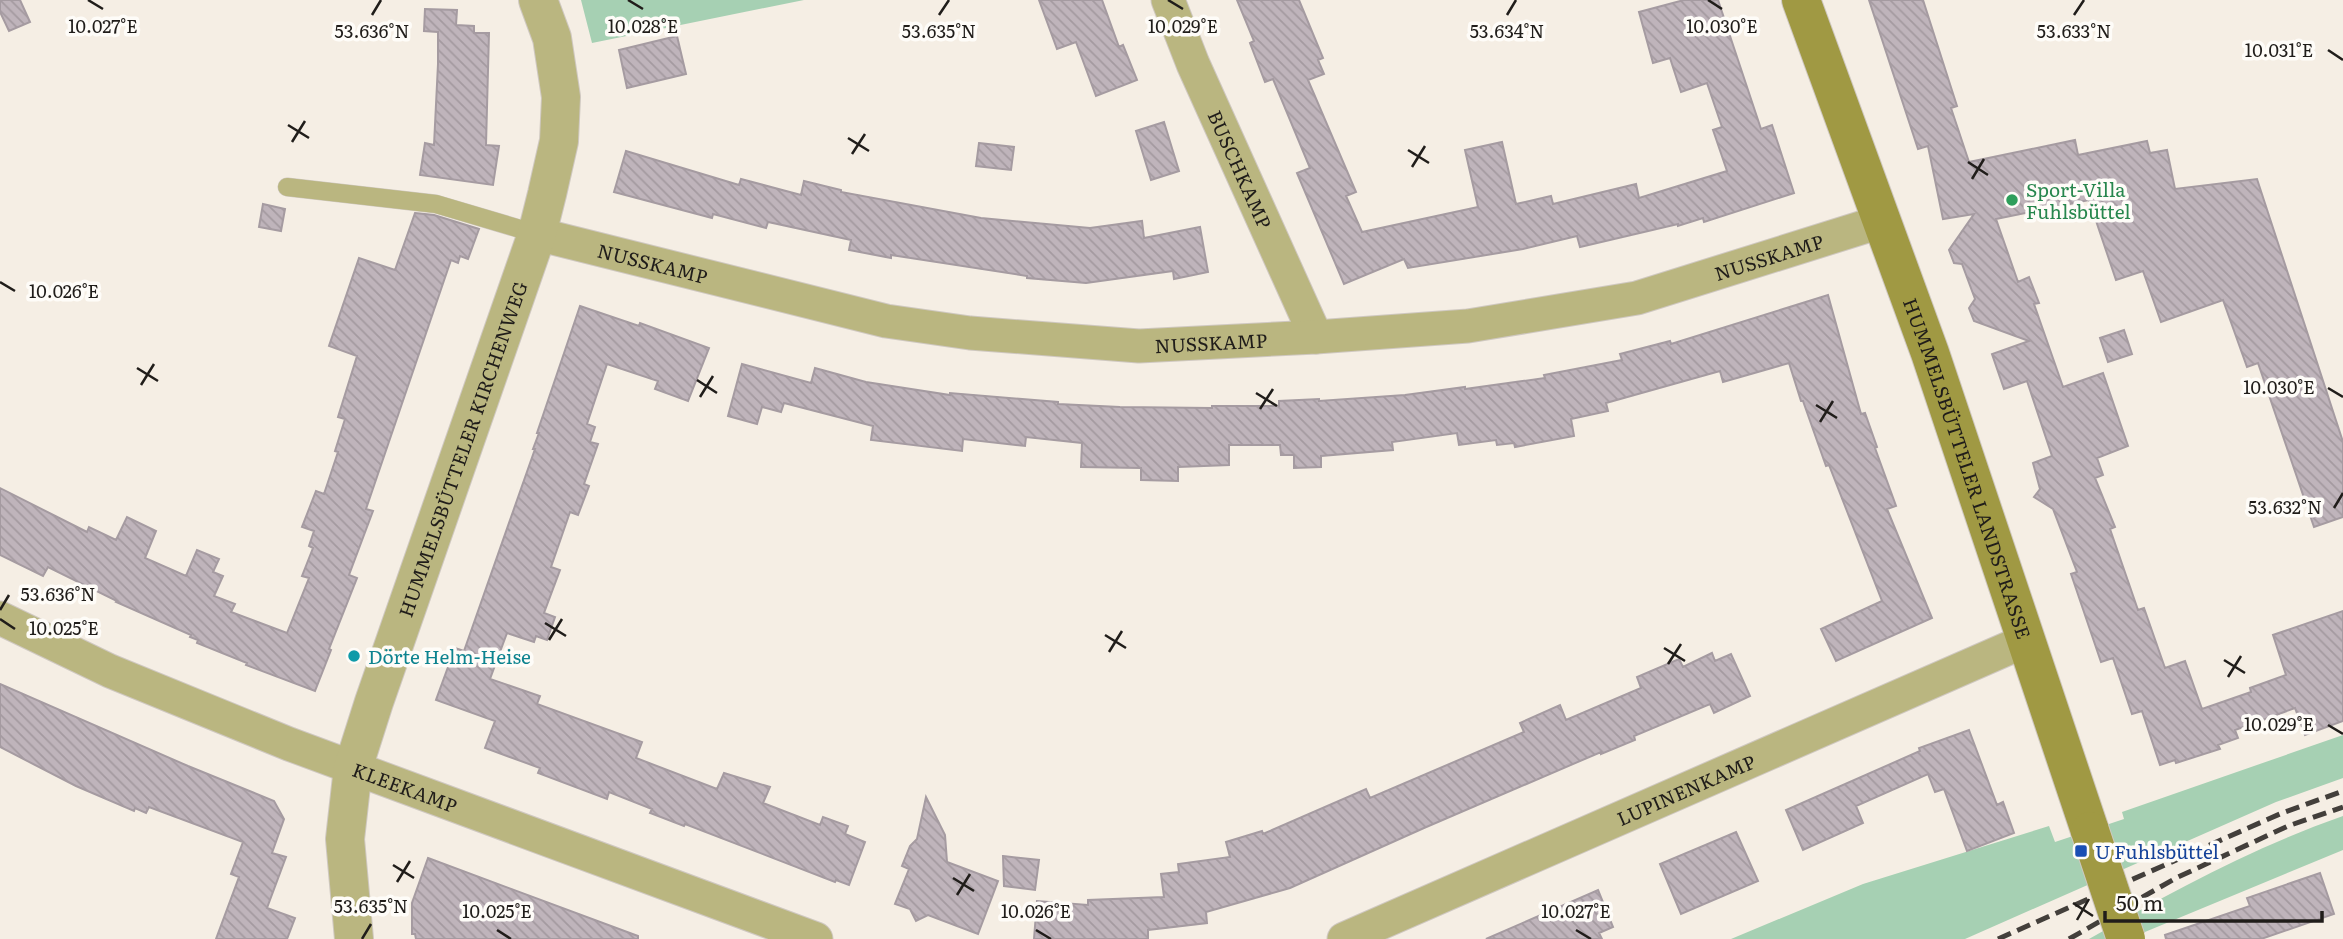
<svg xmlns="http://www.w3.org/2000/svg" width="2343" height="939" viewBox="0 0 2343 939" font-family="Literata,serif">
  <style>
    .green { fill: #a6d0b3 }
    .building { fill: url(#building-back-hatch); stroke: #a59ba1; stroke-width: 2 }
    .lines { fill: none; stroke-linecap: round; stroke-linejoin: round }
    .service-casing { stroke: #cfc8c0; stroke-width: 19 }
    .minor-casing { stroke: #cfc8c0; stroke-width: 35 }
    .tertiary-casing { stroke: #cfc8c0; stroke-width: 40 }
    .secondary-casing { stroke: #cfc8c0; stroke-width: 40 }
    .service { stroke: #bab680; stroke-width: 18 }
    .minor { stroke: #bab680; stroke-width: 33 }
    .tertiary { stroke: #bab680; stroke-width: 38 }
    .secondary { stroke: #a09943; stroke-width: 38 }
    .rail { stroke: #433f3b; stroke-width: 5; stroke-dasharray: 14 7; stroke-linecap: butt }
    .secondary-bridge-casing { stroke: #cfc8c0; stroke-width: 40; stroke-linecap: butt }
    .secondary-bridge { stroke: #a09943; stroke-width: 38 }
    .ticks { fill: none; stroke: #201d1a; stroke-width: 2.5 }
    .leisure-dot { fill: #2e9e5b; stroke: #fefcf8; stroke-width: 2.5 }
    .culture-dot { fill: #0f9aa8; stroke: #fefcf8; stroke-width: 2.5 }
    .transit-dot { fill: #1a4fb4; stroke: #fefcf8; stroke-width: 2.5 }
    .labels { text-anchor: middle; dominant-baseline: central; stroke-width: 7; stroke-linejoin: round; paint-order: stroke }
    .street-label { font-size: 19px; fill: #201d1a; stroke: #fefcf8 }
    .leisure-label { font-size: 19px; fill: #27864d; stroke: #fefcf8; text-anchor: start }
    .culture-label { font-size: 19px; fill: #0d838f; stroke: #fefcf8; text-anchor: start }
    .transit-label { font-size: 19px; fill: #164399; stroke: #fefcf8; text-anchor: start }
    .ticks-label { font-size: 18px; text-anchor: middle; fill: #201d1a; stroke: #fefcf8; stroke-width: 7; stroke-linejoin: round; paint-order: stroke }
  </style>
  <defs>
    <pattern id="building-back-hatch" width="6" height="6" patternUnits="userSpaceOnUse" patternTransform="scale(1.75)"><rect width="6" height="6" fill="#bfb4bb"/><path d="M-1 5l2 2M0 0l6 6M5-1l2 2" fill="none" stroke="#a49aa0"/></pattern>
  </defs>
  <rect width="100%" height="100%" fill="#f5eee4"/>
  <!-- green -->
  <path class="green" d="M581,0H804L592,43Z
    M2343,735V778L2276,802L1965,939H1731L1863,884L2049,826L2055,842L2124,819L2122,812Z
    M2343,816V850L2128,939H2089C2171,892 2254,847 2343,816Z"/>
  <!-- building -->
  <path class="building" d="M0,0H20L30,22L9,31L0,12Z
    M1039,0H1102L1119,47L1123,45L1137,80L1096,96L1076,42L1057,49Z
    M1237,0H1299L1323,58L1318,60L1324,74L1308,80L1356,192L1346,196L1362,232L1478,207L1465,150L1502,142L1516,204L1551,196L1553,204L1636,184L1639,198L1727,171L1713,130L1722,127L1707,83L1681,92L1670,58L1653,63L1639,12L1684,0H1718L1761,129L1772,125L1794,193L1704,222L1703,218L1678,226V224L1580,247L1577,236L1523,249L1408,268L1404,259L1344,284L1297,173L1310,168L1273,79L1265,82L1250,43L1254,41Z
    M1869,0H1923L1957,106L1951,108L1969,162L2075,140L2078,155L2147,141L2150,153L2167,150L2175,189L2257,179L2343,442V517L2314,527L2258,363L2247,367L2223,300L2161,322L2143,271L2116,280L2089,200L1996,219L2018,282L2029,277L2039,303L2034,304L2063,387L2103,373L2128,446L2097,458L2103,475L2095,478L2115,527L2110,529L2138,610L2144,608L2165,668L2185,661L2202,709L2251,692L2250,688L2286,675L2273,635L2343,611V721L2305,735L2295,708L2235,730L2238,738L2218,745L2220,749L2176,763L2175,760L2160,765L2142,711L2132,714L2113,658L2101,662L2071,574L2077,572L2053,509L2034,497L2040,489L2033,463L2052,456L2027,381L2004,389L1992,354L2029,341L1974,321L1969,308L1975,299L1962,264L1954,263L1949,250L1974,214L1943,219L1928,146L1918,149Z
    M425,9L457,10L456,25L474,26V33H489L486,145L499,146L493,185L420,175L425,143L434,145L438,64V32L424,31Z
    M677,36L686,74L627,88L619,50Z
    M1164,122L1179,171L1151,180L1136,131Z
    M979,143L1014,147L1011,170L976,166Z
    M626,151L739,185L741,179L801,195L804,181L841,190V192L981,218L1090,228L1142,221L1144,238L1200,227L1208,272L1174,279L1173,271L1086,283L1027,278V276L891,255V258L849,250L851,240L768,222L766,228L713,214L712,218L614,192Z
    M263,204L285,209L281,231L259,227Z
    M415,213L434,215L479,229L468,259L460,256L458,263L451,260L366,509L373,511L349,575L357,578L329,649L331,650L315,691L246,665L247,663L197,643L198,640L190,637L191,635L116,602L117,601L48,567L43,576L0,555V488L87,532L89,527L116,540L127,517L156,531L145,558L186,576L197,550L219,559L213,572L223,576L214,596L235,604L231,612L287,633L309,578L302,576L313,548L309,546L314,531L302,527L316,491L324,494L338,452L335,451L345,419L338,417L357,356L329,346L359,258L395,270Z
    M1828,295L1861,414L1865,413L1877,447L1875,448L1896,506L1887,509L1932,618L1836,661L1821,629L1882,601L1829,465L1826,466L1803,401H1801L1789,363L1723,382L1720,371L1606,403L1608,411L1571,419L1574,436L1515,447L1514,443L1497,445L1496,440L1459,445L1457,433L1392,442L1393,450L1321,456V467L1294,468V455H1281L1280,445H1229V465L1178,467V481L1141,480V468L1081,467L1082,443L1026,437L1025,446L963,439L962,451L871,440L873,426L784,403L781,412L762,407L757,424L728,416L742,364L811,383L815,368L866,382L950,395V393L1058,402V404L1120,407L1212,408V406H1279V401L1319,399V401L1405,395L1465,387V389L1545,378L1544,375L1622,360L1620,354L1670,341L1671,344Z
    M580,306L639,326L640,323L709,348L688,401L655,389L658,381L607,364L587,424L595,427L590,442L598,444L584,484L589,486L578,515L570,512L551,567L560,570L544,613L555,617L547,640L536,636L534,642L507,633L490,679L540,696L537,704L642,742L636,758L717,789L724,773L770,787L763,803L820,825L823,817L848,826L845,834L865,842L849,885L836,880L835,882L685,824L684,826L653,814L650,813L652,809L609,792L607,799L538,773L540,768L485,748L495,721L436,700L455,648L464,651L535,449H533L539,433H537Z
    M2124,330L2132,354L2108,362L2100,338Z
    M1712,653L1715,661L1731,654L1750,696L1714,713L1710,704L1634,736L1635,740L1601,754V752L1424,828L1290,888L1206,912L1207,923L1148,930V939H1034L1037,901L1088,905V900L1164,897L1161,874L1179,872L1178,864L1230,857L1226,842L1262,831L1263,834L1366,789L1370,798L1524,732L1520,723L1560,705L1566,720L1641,688L1637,677L1679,659L1683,667Z
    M0,684L188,766L274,801L284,819L272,853L286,857L267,908L295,918L287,939H216L239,877L231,874L243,842L149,807L146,813L135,808L134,811L76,786L0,747Z
    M1969,730L1997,805L2003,802L2014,833L1967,851L1944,789L1935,792L1928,774L1856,806L1863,823L1803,850L1786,810L1920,751L1919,748Z
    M926,797L945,835L947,862L998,881L978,934L928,915L916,921L910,909L895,904L909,869L902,866L910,846L917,839Z
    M1736,832L1758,881L1681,914L1660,864Z
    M1003,856L1039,860L1035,890L1004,886Z
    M428,858L638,936V939H416L415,934H412V903Z
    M2320,873L2334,914L2261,939H2166L2165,935L2250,906L2247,898Z
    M1598,890L1613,927L1599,933L1602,939H1486Z"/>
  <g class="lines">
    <!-- service casing -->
    <g class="service-casing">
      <path id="service" d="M287,187L436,204L537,234"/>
    </g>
    <!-- minor casing -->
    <g class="minor-casing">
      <g id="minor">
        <path id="s1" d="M1168,0L1193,64L1316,337"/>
        <path id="s2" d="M537,234L886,321L970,333L1139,346L1316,337L1468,326L1637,298L1883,221"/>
        <path id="s3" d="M0,618L110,671L289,744L816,939"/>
        <path id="s4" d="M1344,939L2025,641"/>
      </g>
    </g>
    <!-- tertiary casing -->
    <g class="tertiary-casing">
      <g id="tertiary">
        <path id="s5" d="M354,939L345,839L353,768L374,702L537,234L547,194L559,141L561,97L552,38L538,0"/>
      </g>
    </g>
    <!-- secondary casing -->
    <g class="secondary-casing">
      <g id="secondary">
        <path id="s6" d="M1801,0L1930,353L2090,831"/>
      </g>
    </g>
    <!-- service -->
    <use href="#service" class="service"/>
    <!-- minor -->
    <use href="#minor" class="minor"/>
    <!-- tertiary -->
    <use href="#tertiary" class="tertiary"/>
    <!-- secondary -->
    <use href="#secondary" class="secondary"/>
    <!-- rail -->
    <path class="rail" d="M1998,939L2282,813L2343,791
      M2069,939L2176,878L2288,826L2343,807"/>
    <!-- secondary-bridge casing -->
    <g class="secondary-bridge-casing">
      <path id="secondary-bridge" d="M2090,831L2126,939"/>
    </g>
    <!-- secondary-bridge -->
    <use href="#secondary-bridge" class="secondary-bridge"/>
  </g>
  <!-- ticks -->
  <path class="ticks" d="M88,0L103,9M628,0L643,9M1168,0L1183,9M1708,0L1722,9M372,15L381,0M939,15L949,0M1507,15L1516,0M2074,15L2084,0M2328,50L2343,60M288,125L309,138M848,138L869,151M292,142L305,121M1408,150L1429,163M852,154L865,134M1968,162L1988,175M1412,167L1425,146M1972,179L1984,159M0,282L15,291M137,368L158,381M697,380L717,393M141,385L154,364M2328,388L2343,397M1256,393L1277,406M700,397L713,376M1816,405L1837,418M1260,409L1273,389M1820,422L1833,401M2334,508L2343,493M0,610L9,595M0,619L15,629M545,623L566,636M1105,635L1126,648M549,640L562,619M1664,648L1685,661M1109,652L1122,631M2224,660L2245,673M1668,664L1681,644M2228,677L2241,656M2328,725L2343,734M393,865L414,878M953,878L974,891M397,882L410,861M957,895L970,874M2073,903L2093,916M2077,920L2089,899M497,930L511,939M1036,930L1051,939M1576,930L1591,939M362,939L371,924"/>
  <!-- markers -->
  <circle class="leisure-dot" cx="2012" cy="200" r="7"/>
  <circle class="culture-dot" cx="354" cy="656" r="7"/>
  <rect class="transit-dot" x="2074" y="844" width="14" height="14" rx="3.5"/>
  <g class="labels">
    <!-- street labels -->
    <g class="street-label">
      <text stroke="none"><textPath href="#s1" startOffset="184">BUSCHKAMP</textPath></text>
      <text stroke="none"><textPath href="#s2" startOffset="1253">NUSSKAMP</textPath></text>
      <text stroke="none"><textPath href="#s2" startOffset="119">NUSSKAMP</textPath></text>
      <text stroke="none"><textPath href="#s2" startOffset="686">NUSSKAMP</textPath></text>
      <text stroke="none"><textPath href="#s5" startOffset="509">HUMMELSBÜTTELER KIRCHENWEG</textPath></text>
      <text stroke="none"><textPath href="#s6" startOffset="497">HUMMELSBÜTTELER LANDSTRASSE</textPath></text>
      <text stroke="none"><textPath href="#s3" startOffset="439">KLEEKAMP</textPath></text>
      <text stroke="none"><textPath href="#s4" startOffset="373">LUPINENKAMP</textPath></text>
    </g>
    <!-- leisure labels -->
    <g class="leisure-label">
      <text x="2026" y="189">Sport-Villa<tspan x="2026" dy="22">Fuhlsbüttel</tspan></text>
    </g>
    <!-- culture labels -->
    <g class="culture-label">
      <text x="368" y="656">Dörte Helm-Heise</text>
    </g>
    <!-- transit labels -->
    <g class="transit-label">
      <text x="2095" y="851">U Fuhlsbüttel</text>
    </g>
  </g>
  <g class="ticks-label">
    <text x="643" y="33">10.028°E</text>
    <text x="103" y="33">10.027°E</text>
    <text x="1183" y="33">10.029°E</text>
    <text x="1722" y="33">10.030°E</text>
    <text x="372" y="38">53.636°N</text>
    <text x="939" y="38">53.635°N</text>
    <text x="1507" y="38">53.634°N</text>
    <text x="2074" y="38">53.633°N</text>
    <text x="2279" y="57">10.031°E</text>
    <text x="64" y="298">10.026°E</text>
    <text x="2279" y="394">10.030°E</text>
    <text x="2285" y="514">53.632°N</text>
    <text x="58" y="601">53.636°N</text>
    <text x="64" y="635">10.025°E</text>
    <text x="2279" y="731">10.029°E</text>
    <text x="371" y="913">53.635°N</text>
    <text x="497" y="918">10.025°E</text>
    <text x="1036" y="918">10.026°E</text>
    <text x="1576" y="918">10.027°E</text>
  </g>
  <!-- scale -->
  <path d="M2105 911v10h217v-10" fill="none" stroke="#201d1a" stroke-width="3.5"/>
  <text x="2116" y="911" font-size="21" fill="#201d1a" stroke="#fefcf8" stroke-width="5" paint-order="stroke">50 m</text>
</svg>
